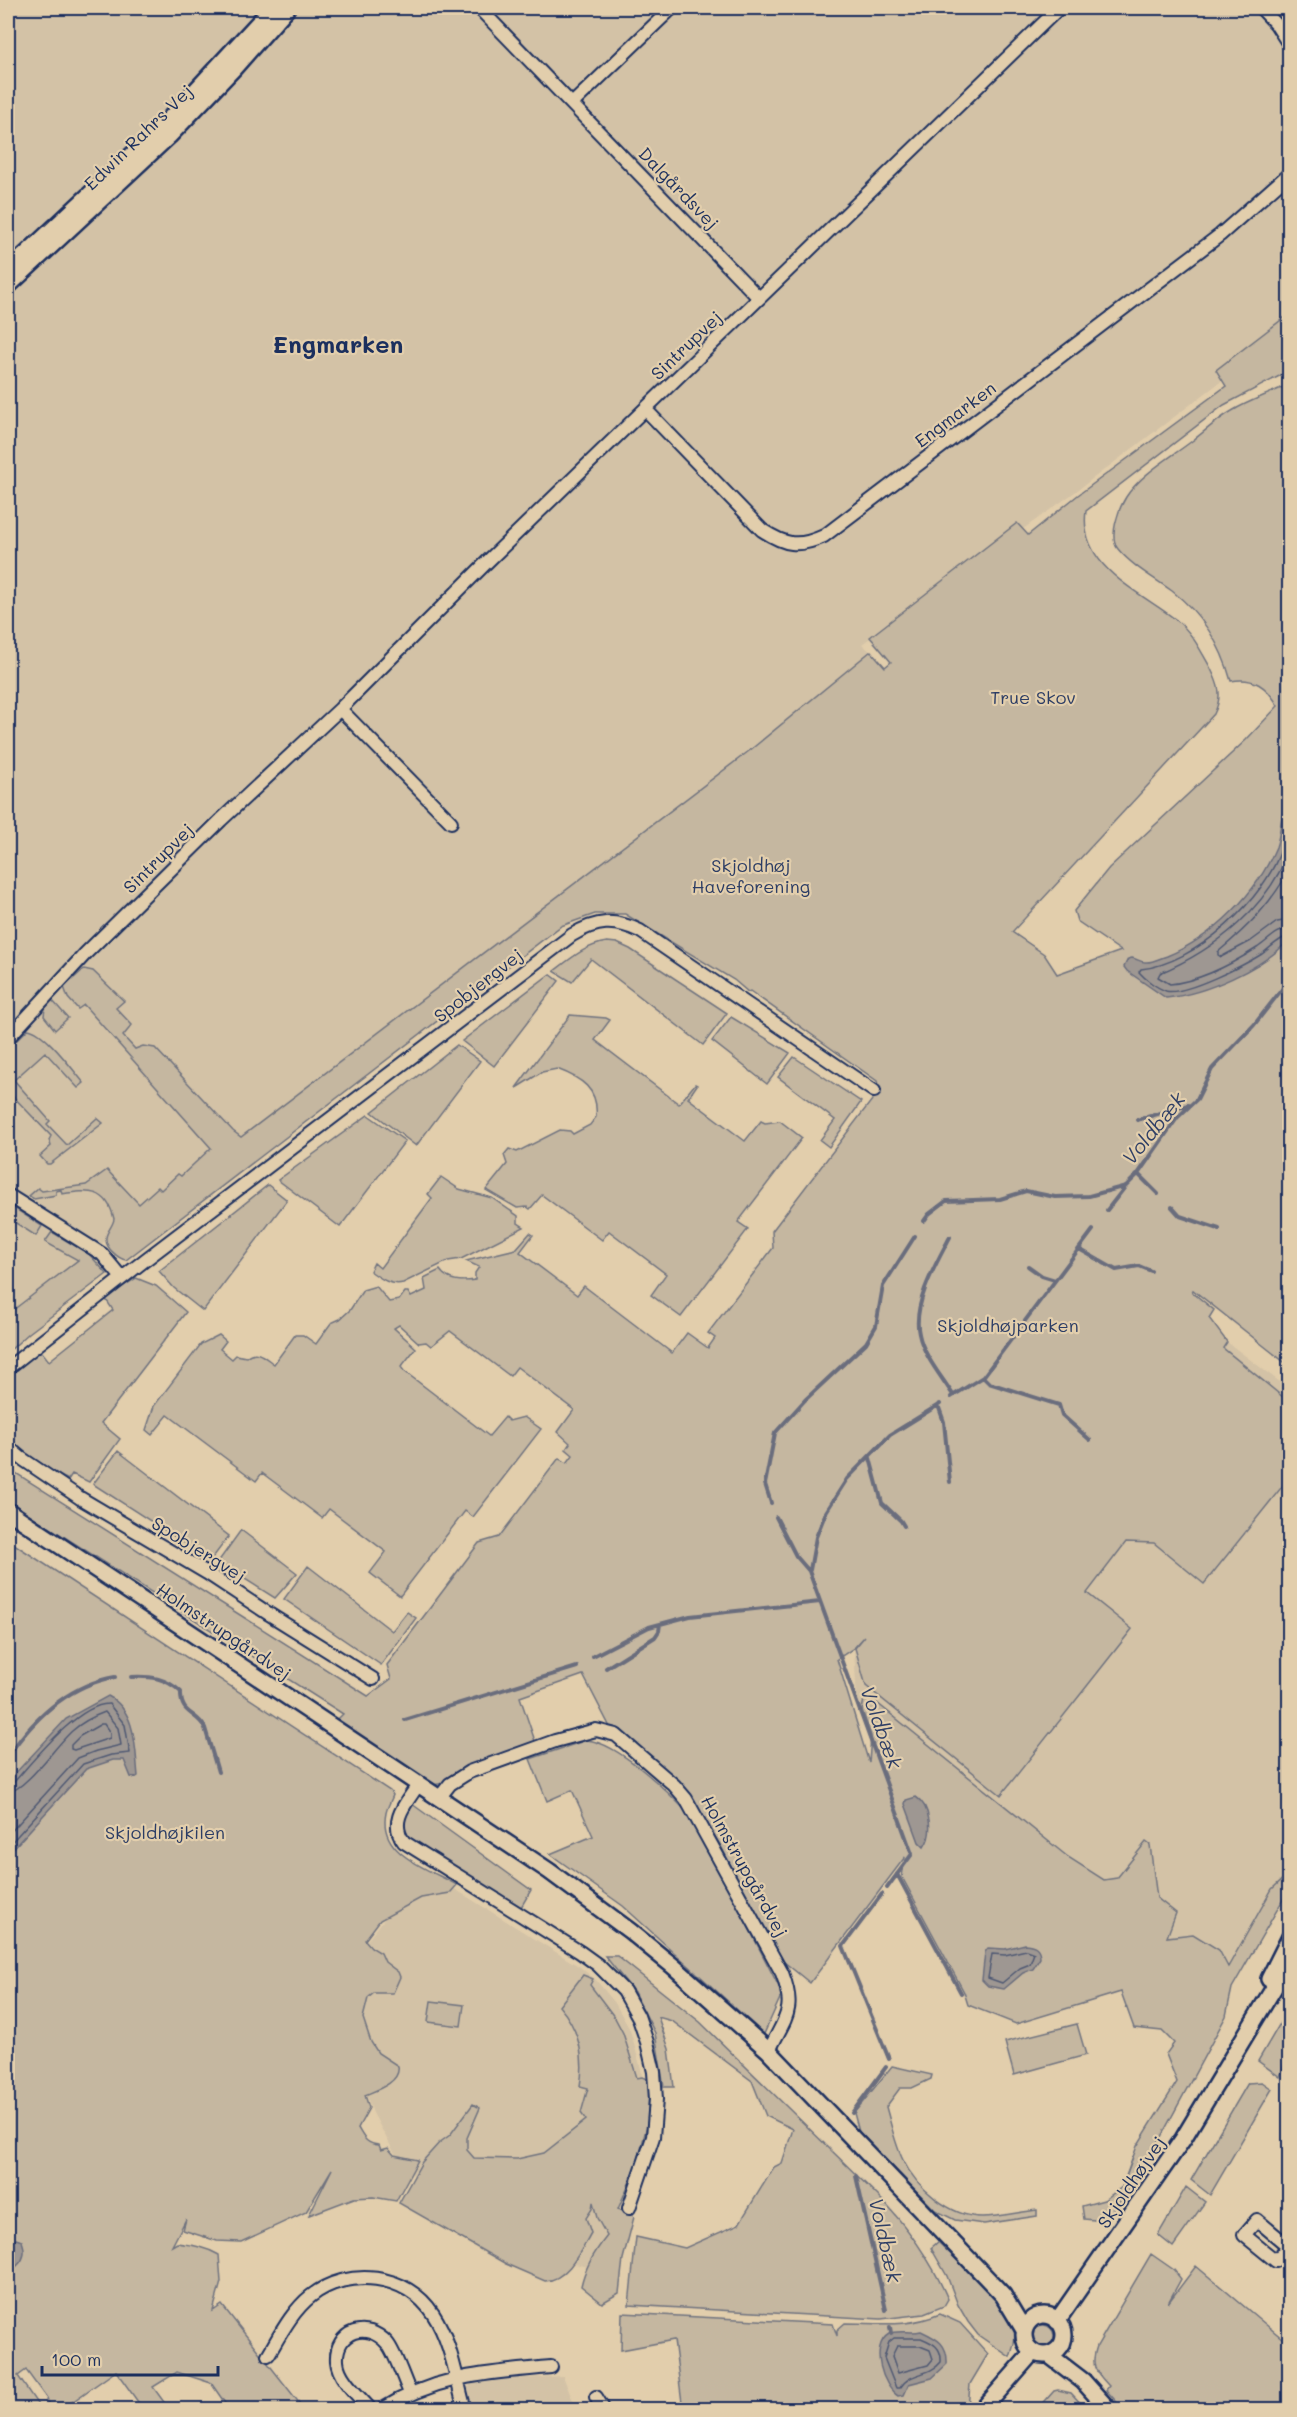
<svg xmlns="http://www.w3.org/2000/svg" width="1297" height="2417" viewBox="0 0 1297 2417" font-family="Mali,sans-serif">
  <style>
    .built { fill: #d3c2a6 }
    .green { fill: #c5b7a0; stroke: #70737f; stroke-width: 1.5 }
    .water { fill: #9e9792; stroke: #6a6d7d; stroke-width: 1.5 }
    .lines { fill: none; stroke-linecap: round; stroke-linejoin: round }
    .shore { stroke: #4f5973; stroke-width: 1.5 }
    .stream { stroke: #6a6d7d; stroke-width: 4 }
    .minor-casing { stroke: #1b2f5e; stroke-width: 16 }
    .tertiary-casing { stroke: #1b2f5e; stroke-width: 20 }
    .minor { stroke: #e2ceac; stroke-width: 12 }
    .tertiary { stroke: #e2ceac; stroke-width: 15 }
    .labels { text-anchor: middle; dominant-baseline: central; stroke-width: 4.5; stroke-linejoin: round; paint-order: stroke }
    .street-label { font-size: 18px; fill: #1b2f5e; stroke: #e2ceac }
    .park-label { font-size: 18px; fill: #2c3d65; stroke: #e2ceac }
    .water-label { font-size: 20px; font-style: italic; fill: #2f3f66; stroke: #e2ceac }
    .district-label { font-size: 24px; font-weight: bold; fill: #1b2f5e; stroke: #e2ceac }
  </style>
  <rect width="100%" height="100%" fill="#e2ceac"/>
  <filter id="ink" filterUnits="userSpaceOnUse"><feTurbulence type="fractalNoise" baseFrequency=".0167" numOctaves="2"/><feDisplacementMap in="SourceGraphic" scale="12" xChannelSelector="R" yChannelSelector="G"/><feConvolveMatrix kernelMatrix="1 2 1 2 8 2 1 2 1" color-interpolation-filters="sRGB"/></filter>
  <g filter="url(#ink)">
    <!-- built -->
    <path class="built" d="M8,8H1289V330L1075,492L862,644L874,655L8,1315Z
      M1227,1342L1289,1389V1890L1216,2015L1194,1943L960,1993L857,1701L854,1648L972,1505L1102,1504Z
      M424,1870L580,1967L596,1980L615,2003L630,2030L641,2069L645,2102L603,2260L594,2268L551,2259L418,2181L394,2152L373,2113L361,2080L358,1952Z
      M563,2376L576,2409H474L466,2390L474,2381Z"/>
    <!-- green -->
    <path class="green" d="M1289,314V371L1224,405L1086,511C1078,566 1139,591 1175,619C1191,631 1200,649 1210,667C1219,685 1223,696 1214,714L1012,932L1044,954L1057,974L1121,951L1077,921L1074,911L1109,868L1246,740L1278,706C1267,686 1254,677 1231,681C1221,644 1202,614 1172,591C1154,578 1132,566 1118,549C1108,537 1119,508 1126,497C1141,474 1170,458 1192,441C1205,431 1218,419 1232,411C1250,400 1271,394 1289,384L1290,1163L1284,1170V1174L1289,1168V1364L1288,1365L1193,1290L1192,1292L1214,1310L1209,1318L1227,1342L1223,1348L1289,1402V1478L1204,1584L1154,1543L1126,1542L1087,1593L1132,1629L1001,1795L866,1686L855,1648L865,1636L854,1648L837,1659L869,1763L871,1736L862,1710L864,1699H872L1068,1857L1104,1880L1117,1878L1146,1842L1150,1845L1157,1898L1176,1913L1167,1937L1193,1934L1219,1950L1228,1967L1272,1889L1289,1873V1889L1232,1988L1226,2016L1143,2170L1105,2221L1084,2219L1082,2206L1104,2200L1122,2187L1137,2146L1177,2082L1166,2054L1174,2043L1162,2031L1134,2028L1121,1992L1016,2024L968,2005L964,1992L902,1877L905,1857L810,1983L778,1957L722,1848L693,1799L621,1730L611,1729L583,1675L520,1697L536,1744L444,1783L433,1785L336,1721L343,1714L8,1501V1468L368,1696L391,1679L387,1665L479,1543L499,1537L559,1458L567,1463L573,1455L566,1449L570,1443L558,1432L574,1410L517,1367L510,1376L450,1331L431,1346L426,1342L419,1343L399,1325L394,1328L416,1348L401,1367L404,1371L489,1436L505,1417L509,1421L524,1417L541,1429L473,1517L465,1511L400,1596L370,1573L386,1552L329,1509L322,1518L262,1473L256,1481L168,1415L152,1435L146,1430L154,1406L201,1344L219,1335L226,1341L220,1349L232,1359L236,1355L246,1357C256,1348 264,1357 274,1364L295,1335H303L316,1344L331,1323L340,1319L350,1310L363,1290L376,1286L389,1302L399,1300L405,1292H408L411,1297L426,1290L424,1278L440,1270C448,1282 462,1282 475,1280V1273L479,1267L466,1261L516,1249L530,1233L533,1235L520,1252L577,1295L584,1286L672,1353L687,1333L708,1348L715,1338L708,1333L773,1248L772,1231L875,1096L880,1093L877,1081L750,991L748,992L734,980L625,914H595L561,926L126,1260C119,1259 105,1248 106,1238C106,1232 113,1226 114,1219C107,1188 89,1190 62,1194L61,1190L56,1191V1195L34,1199L29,1196L38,1188L42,1191L86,1185L107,1170L139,1204L158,1187L161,1190L178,1174L181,1176L211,1148L84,1005L78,1009L68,998L64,987L84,969L93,971L124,1001L116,1008L132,1025L123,1036L135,1049L143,1046L155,1048L233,1131L241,1137L749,751L871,651L885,667L891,662L870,637L1017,523L1028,535L1078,495L1226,386L1216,370Z
      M607,942L617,943L630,949L727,1013L703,1045L591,959L572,982L554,971C571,958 586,945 607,942Z
      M550,974L559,981L494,1066L462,1041Z
      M52,1000L68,1018L55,1030L44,1016L45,1008Z
      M570,1015L606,1018L610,1020L595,1040L679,1104L695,1084L697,1085L688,1098L745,1141L761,1121L765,1123L780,1121L802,1138L738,1222L748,1229L681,1317L651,1295L666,1274L609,1231L602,1240L542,1195L530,1209L527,1207L517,1208L486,1190L507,1164L504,1155L509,1149L517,1152L560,1130L570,1131L573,1134L590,1125L596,1117C599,1089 581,1078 557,1069L542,1072L516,1088Z
      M731,1017L790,1053L767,1084L712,1041Z
      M28,1029C45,1031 72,1069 84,1083L78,1088L45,1052L14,1080L50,1121L47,1124L67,1145L97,1118L103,1123L50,1164H47L40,1156L51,1146L49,1140L51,1136L8,1091V1049Z
      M457,1045L480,1061L416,1146L372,1112Z
      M794,1057L861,1102L829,1147L820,1140L835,1120L778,1077Z
      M368,1115L405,1141L340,1227L278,1180Z
      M441,1177L459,1189L492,1198L518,1216V1223L524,1227L461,1259L448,1261L403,1283C390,1286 380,1278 370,1271L374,1263L380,1268L432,1198L428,1194Z
      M268,1185L287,1200L203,1311L174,1288L159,1271Z
      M8,1204L42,1226L36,1236L8,1218Z
      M52,1232L89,1254L107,1274L29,1333L8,1352V1314L78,1260L45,1242Z
      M136,1278L156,1286L186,1312L101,1423L120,1439L89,1482L72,1474L68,1480C47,1468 22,1457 8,1437V1376L39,1348L49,1361L113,1310L105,1298Z
      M118,1451L229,1536L211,1560L93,1484Z
      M241,1530L297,1573L275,1598L218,1562Z
      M8,1540L390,1791L393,1795C391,1801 387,1807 386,1813C377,1854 429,1869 457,1885L450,1893L421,1898L380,1920L365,1940L371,1947L381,1953L385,1962L398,1972L400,1977L393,1993H374L368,1998L363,2018L371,2042L378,2053L398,2066C401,2082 377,2090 365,2095L369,2108L358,2128C364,2138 366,2144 379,2145L381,2150L388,2148L394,2155L418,2160L396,2201L373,2197L354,2198L309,2215L332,2169L306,2212L241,2242L217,2241L183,2230L186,2219L172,2246L177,2243C192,2245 205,2247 219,2255L221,2282L213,2311L222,2305L304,2409H229L211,2383L177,2372L153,2387L169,2409H143L116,2371L62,2409H52L46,2400L47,2399L26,2370L18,2376L38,2405L33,2409H8Z
      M308,1566L392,1631L407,1612L416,1618L381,1665L284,1599Z
      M587,1740C619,1743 671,1794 693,1819L779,1987L781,1996L764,2034L623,1906L550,1854L593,1836L572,1790L547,1801L530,1759Z
      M412,1804L531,1890L520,1909L407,1837C400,1824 405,1815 412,1804Z
      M605,1956H617L700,2022L878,2196C907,2226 931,2260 948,2299L944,2306L924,2314L881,2319L629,2305L636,2237L685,2248L739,2224L774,2167L782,2163L793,2129L766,2116L752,2081L672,2021L658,2017L669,2049L674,2087H664L655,2033L634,1992Z
      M583,1975L593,1979L590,1985L615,2018L623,2033L637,2078L642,2077L649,2080L648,2121L637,2165L618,2209L632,2214L634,2217L623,2259L619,2293L602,2303L581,2286C585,2267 595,2251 607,2236L597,2218L593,2202L592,2209L586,2218L591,2233C581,2250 568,2280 545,2281L506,2264L399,2203L422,2162L439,2143L450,2135L473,2104L480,2108L467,2138V2150L474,2158L517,2159L544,2153L586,2120L581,2113L588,2088L580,2086C585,2057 579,2029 559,2006Z
      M431,2001L464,2005L461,2026L428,2022Z
      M1289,2008V2051L1280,2077L1258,2061Z
      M1077,2024L1086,2055L1014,2075L1005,2042Z
      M892,2066L932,2075L931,2079L912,2088H900L886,2107C891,2124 895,2144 903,2160C916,2187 950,2217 982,2217C1000,2217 1019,2212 1037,2210V2216L984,2224L955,2220L935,2210L859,2132L854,2113Z
      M1262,2082L1272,2089L1210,2195L1191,2180L1248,2083Z
      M1186,2187L1205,2202L1173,2247L1158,2235Z
      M938,2242C956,2260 1011,2306 1014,2330C1016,2340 1013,2348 1010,2357L978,2335L968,2322L958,2305L947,2276L931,2248Z
      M1151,2254L1174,2270L1181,2279L1168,2303L1196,2266L1289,2344V2399L1281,2409H1123L1106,2390L1109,2386C1095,2371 1090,2366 1097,2346Z
      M622,2313L833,2324L837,2336V2330L845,2323C880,2323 907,2328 940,2314L960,2323L988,2354L970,2384L968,2409L683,2410L674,2340L621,2350Z
      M1032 2336a11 11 0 1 1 22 0a11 11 0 1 1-22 0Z
      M1058,2390L1071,2393L1086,2409H1038L1054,2391Z"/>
    <!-- water -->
    <path class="water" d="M1289,799V940C1262,969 1205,994 1166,998L1127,971L1124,967L1128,959L1132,958C1137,959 1141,962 1145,962C1152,963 1160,958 1167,956C1213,937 1257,894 1276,847C1282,831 1279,813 1289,799Z
      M108,1696C137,1711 135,1749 138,1776L135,1778L131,1777L124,1760H113L86,1769L8,1854V1781L66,1719Z
      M916,1797C930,1806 934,1833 924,1847L919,1842L905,1804L906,1800Z
      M1025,1944C1035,1945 1040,1947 1040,1958L1033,1969L1023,1973L1004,1989L988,1986L982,1980L985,1952L988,1948L1005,1949Z
      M16,2239L22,2241C28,2257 21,2264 8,2273V2242Z
      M921,2331C938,2339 948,2344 947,2364L932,2378L909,2384L904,2395L898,2396C883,2387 869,2346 889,2334C897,2329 911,2334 921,2331Z"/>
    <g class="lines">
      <!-- shore -->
      <path class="shore" d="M1290,811C1287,823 1286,836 1282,847C1266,899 1195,964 1141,969L1139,972C1145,979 1157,988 1166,991C1184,996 1246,964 1262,954C1270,948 1280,937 1290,936
        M1290,848C1269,907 1215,950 1160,973L1158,977L1170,984C1200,981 1232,964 1257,948C1268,941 1277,929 1290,929
        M1290,869C1270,905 1249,926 1218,952V955L1221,957L1251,941L1277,922L1290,920
        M101,1724H104L110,1733V1738L74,1750L71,1749V1745L80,1736Z
        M8,1784L14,1782C33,1761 79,1703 109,1704L125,1725L130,1753L111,1755L83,1764L8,1846
        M8,1792C25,1791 57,1744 72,1731C81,1723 94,1716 105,1712L118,1728L121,1745L96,1751L78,1758L8,1835
        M1026,1950L1034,1953L1030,1964L1020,1968L1002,1983L988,1978L992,1954L1005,1955Z
        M921,2338C933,2343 942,2347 941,2362C929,2377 910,2371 900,2388H896L884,2358L889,2342L894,2338Z
        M897,2346H920L930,2350L933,2359L928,2365L898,2373L892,2356Z"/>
      <!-- stream -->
      <path class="stream" d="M1137,1120L1188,1105
        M1138,1174L1158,1194
        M1172,1207L1180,1216L1219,1229
        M1107,1210L1125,1187
        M924,1221L929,1214L946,1201L1000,1199L1026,1191L1055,1197L1089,1196L1126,1186L1138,1174L1177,1118L1197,1099L1212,1069L1254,1025L1290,979
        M950,1237C937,1262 912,1304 919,1334C923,1355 942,1377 953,1395
        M1079,1249L1116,1270L1139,1266L1151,1271
        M1028,1266L1042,1276L1055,1280
        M983,1377L989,1383L1059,1405L1062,1415L1090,1440
        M951,1397L983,1377L1093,1230
        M938,1405L944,1422L950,1482
        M870,1458L882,1503L901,1521L904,1526
        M771,1503L765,1484L775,1433L805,1400L866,1343L876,1326L883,1286L915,1236
        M776,1517L796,1556L809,1571L912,1854L887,1888
        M810,1570L816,1537L826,1512L847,1479L890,1435L940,1404
        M593,1656L649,1627L690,1616L820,1602
        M606,1668L655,1637L659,1631L660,1624
        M131,1677C152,1676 166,1678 181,1692C180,1715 197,1712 205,1728L218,1772
        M405,1720L577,1667
        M8,1756C34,1718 68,1685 115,1677
        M897,1874L961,1993
        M882,1894L843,1946L889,2059
        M852,2113L886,2067
        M856,2176L886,2310
        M890,2327L891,2333"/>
      <!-- minor casing -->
      <g class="minor-casing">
        <path id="minor" d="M479,8L759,298
          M1261,8L1276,24L1290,46
          M572,104L672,8
          M645,409L762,530C785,545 798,548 824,536L1220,235L1290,173
          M340,709L451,822
          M8,1038L86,953L221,820L340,709L487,562L1059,8
          M8,1195L102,1254L122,1278
          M8,1368L145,1260L572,935C597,920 614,919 640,931L874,1091
          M8,1447L21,1458L80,1498L207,1573L269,1614L373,1679
          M418,1785C407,1802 388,1821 404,1842L580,1952L598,1965L624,1991L638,2016L647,2042L654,2072L656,2099L653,2137L629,2208
          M439,1798L450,1784L469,1772L555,1741L596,1730L616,1735L674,1785L686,1799L782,1973C797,2012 784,2018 769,2051
          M1257,2220L1288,2246L1276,2261L1244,2235Z
          M268,2355C280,2335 292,2311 311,2296C348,2267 407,2273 433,2314C451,2341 456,2378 465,2410
          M596,2397L604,2410
          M371,2410C360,2397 338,2379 337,2361C335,2331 367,2320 387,2343C395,2352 404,2380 410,2393
          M381,2410C438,2375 486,2373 551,2367"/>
      </g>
      <!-- tertiary casing -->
      <g class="tertiary-casing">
        <path id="tertiary" d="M8,271L161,128L272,8
          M8,286L169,136L233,69L287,8
          M8,1511L549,1871L630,1931L673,1966L769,2051L1003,2295L1024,2330
          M1269,1979L1290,1937
          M1024 2335a20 20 0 1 1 40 0a20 20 0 1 1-40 0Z
          M1057,2321L1183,2139L1290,1961
          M1049,2355L1083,2381L1109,2410
          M982,2410L1033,2352"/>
      </g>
      <!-- minor -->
      <use href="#minor" class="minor"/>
      <!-- tertiary -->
      <use href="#tertiary" class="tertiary"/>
    </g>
  </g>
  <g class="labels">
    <!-- street labels -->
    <g class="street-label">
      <text transform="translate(138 137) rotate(-44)">Edwin Rahrs Vej</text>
      <text transform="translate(679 188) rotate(46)">Dalgårdsvej</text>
      <text transform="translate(686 345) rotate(-44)">Sintrupvej</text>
      <text transform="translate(955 414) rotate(-37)">Engmarken</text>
      <text transform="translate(158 858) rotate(-45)">Sintrupvej</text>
      <text transform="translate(478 985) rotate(-38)">Spobjergvej</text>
      <text transform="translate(199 1549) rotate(32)">Spobjergvej</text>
      <text transform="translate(224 1631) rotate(34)">Holmstrupgårdvej</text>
      <text transform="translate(745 1866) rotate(61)">Holmstrupgårdvej</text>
      <text transform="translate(1131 2182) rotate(-56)">Skjoldhøjvej</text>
    </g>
    <!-- park labels -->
    <g class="park-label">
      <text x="1033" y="697">True Skov</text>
      <text x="751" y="865">Skjoldhøj<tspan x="751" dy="21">Haveforening</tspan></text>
      <text x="1008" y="1325">Skjoldhøjparken</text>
      <text x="165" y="1832">Skjoldhøjkilen</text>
    </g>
    <!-- water labels -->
    <g class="water-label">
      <text transform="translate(1153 1128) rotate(-51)">Voldbæk</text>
      <text transform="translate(882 1727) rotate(70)">Voldbæk</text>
      <text transform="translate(886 2240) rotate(77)">Voldbæk</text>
    </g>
    <!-- district labels -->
    <g class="district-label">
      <text x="338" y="343">Engmarken</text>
    </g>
  </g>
  <!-- margin -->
  <rect width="1297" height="2417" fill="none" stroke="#e2ceac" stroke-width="30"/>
  <rect x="15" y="15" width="1267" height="2387" fill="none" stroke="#1b2f5e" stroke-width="2" filter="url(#ink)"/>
  <!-- scale -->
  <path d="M42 2366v9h176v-9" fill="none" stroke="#1b2f5e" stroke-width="3"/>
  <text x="51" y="2366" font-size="18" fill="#1b2f5e" stroke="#e2ceac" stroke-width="4.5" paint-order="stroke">100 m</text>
</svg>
